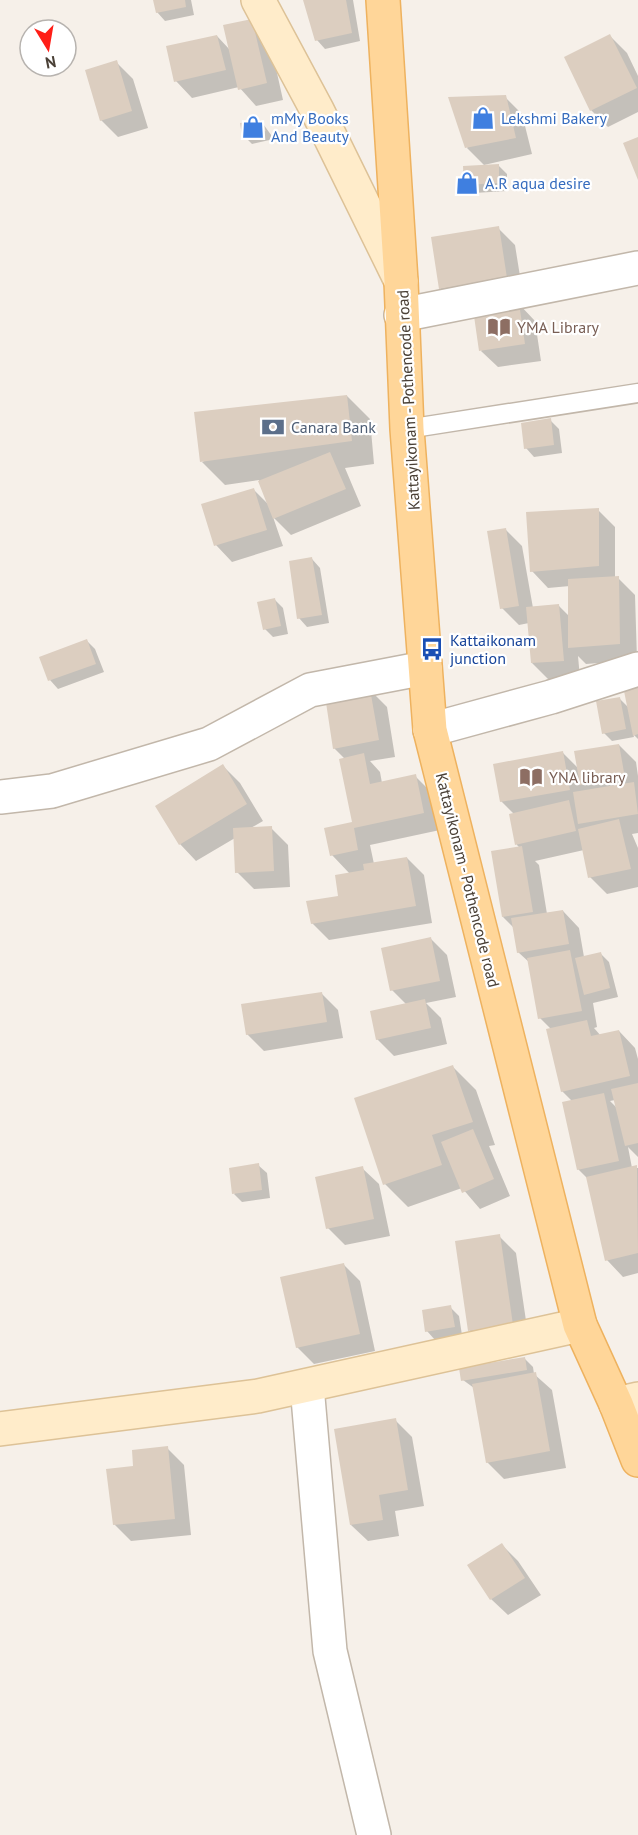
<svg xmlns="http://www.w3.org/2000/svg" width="638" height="1835" viewBox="0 0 638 1835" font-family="'PT Sans',sans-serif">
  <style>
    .shadow { fill: #0003; fill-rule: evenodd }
    .building { fill: #dccec0 }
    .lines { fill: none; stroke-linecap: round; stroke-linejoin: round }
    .lane-casing { stroke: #c2b7aa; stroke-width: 21 }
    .street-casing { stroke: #c2b7aa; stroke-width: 36 }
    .secondary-casing { stroke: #ddc297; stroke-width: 36 }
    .primary-casing { stroke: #eeb25f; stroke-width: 36 }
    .lane { stroke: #fff; stroke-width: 18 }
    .street { stroke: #fff; stroke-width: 33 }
    .secondary { stroke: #ffecca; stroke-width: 33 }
    .primary { stroke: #ffd699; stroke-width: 33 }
    .labels { text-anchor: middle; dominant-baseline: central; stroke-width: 4.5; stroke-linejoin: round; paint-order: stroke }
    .shop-label { font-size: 16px; fill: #366cbe; stroke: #fff; text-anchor: start }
    .education-label { font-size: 16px; fill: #785e54; stroke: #fff; text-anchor: start }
    .street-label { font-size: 16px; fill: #4a4036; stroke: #fff }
    .service-label { font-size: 16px; fill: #4e5e75; stroke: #fff; text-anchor: start }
    .transit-label { font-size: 16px; fill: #164399; stroke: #fff; text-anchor: start }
  </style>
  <rect width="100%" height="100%" fill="#f6f0e9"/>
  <!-- shadow -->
  <path class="shadow" d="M155,0H191L194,15L165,21L157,12Z
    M304,0H353L360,41L325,49L317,40Z
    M252,20L269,37L283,100L256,106L239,87L192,98L176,81L217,36L230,50Z
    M610,36L627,53L638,76V112L608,127L591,110Z
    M116,62L133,79L148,128L118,137L101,120Z
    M505,97L522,114L532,154L484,165L467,148Z
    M261,121L274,139L252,144L244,136Z
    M498,165L507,174V191L474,193L465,184Z
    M498,228L515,245L523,295L457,305L440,288Z
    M519,304L535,321L541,361L498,367L481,351Z
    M347,396L370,419L374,464L345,468L361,506L291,535L273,517L283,546L232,562L216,545L253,489L269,505L259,480L225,485L202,462Z
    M550,420L559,429L562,453L534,457L526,448Z
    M598,510L615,527V578H618L635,595L637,660L586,664L578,656L580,678L549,680L532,663L529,623L519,625L502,608L505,529L522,546L533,608L559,606L570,617V586L548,588L532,571Z
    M312,559L320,568L329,623L307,627L299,618Z
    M275,600L283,608L288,634L273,637L265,629Z
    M87,641L95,649L104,672L58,689L50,680Z
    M638,685V739L633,734L634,737L612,741L604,733L619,698L629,708Z
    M370,690L387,707L395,757L370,761L380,772L382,783L415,776L432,793L440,830L370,845L374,864L407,858L424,875L432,923L329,940L312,923L340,897L350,874L332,855L354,823L345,759L334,748Z
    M619,745L636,762L638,776V833L632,834L638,848V887L607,894L590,877L584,850L535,861L539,865L547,914L563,911L579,928L584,957L600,953L609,962L618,997L593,1003L597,1027L594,1028L601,1036L619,1031L635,1048L638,1059V1157L628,1147L632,1168H638V1273L623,1277L607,1260L588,1179L578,1169L572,1101L562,1091L551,1029L540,1018L530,963L518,952L514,928L503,917L520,848L517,845L510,815L514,814L501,801L563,753L579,769ZM615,1100L617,1108L610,1101Z
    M223,766L240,783L263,821L249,829L271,828L288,845L290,887L254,889L237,872L235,838L196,861L180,844Z
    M430,938L447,955L456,997L426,1003L441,1018L447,1044L394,1056L377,1039L407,1005L392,990Z
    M322,994L338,1010L343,1038L264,1051L247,1034Z
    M453,1067L476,1090L495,1145L489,1146L510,1196L480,1209L462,1188L408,1207L385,1184Z
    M258,1165L267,1173L270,1198L242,1202L234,1194Z
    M362,1168L379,1184L390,1236L345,1245L328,1228Z
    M499,1236L516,1253L529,1341L486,1347L470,1331Z
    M343,1264L360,1281L375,1351L314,1364L297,1347Z
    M450,1307L459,1316L462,1335L435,1340L427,1331Z
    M525,1359L533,1367L534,1374L552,1390L566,1468L504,1479L487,1462L474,1388L463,1380Z
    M395,1420L412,1437L424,1506L395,1511L399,1536L368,1541L351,1525Z
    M167,1448L184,1465L191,1535L131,1541L114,1524L135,1467Z
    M502,1545L518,1561L541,1595L508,1615L491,1599Z"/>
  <!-- building -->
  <path class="building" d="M153,0H185L186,7L156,13Z
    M303,0H346L352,33L315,41Z
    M252,19L267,83L238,90L223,25Z
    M610,34L637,88L590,111L564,57Z
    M217,35L226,70L174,82L166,46Z
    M117,60L132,111L100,121L85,70Z
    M506,95L516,138L465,148L448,97Z
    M261,120L266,131L242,136L240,123Z
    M638,137V180L623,143Z
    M499,164V183L464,185L463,166Z
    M499,226L507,278L439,289L431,237Z
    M519,303L525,344L479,351L473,309Z
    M347,395L352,441L200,462L194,412Z
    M551,418L554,445L524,449L521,423Z
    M330,452L346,489L273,519L258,481Z
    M254,488L267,530L214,546L201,504Z
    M599,508V566L530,572L526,512Z
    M506,528L519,606L500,609L487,531Z
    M312,557L322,615L297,619L289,561Z
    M619,576L620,644L568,648V579Z
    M275,598L281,626L263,630L257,602Z
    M559,604L564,661L531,663L526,607Z
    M87,639L96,664L48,681L39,657Z
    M638,683V734L633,736L623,686Z
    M370,689L379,740L333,749L325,696Z
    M620,697L626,729L602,734L596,701Z
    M619,744L625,778L580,785L574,751Z
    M563,751L570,790L500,802L493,764Z
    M364,753L370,784L416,774L424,813L354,828L358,850L330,856L324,828L352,822L339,759Z
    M223,764L247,804L179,845L155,806Z
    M634,782L638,814L578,824L573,792Z
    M569,800L576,831L515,845L509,814Z
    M619,819L631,869L588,878L578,829Z
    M272,826L274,871L235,873L233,828Z
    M522,846L533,912L502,917L491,851Z
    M407,857L416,906L311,924L306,901L338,896L335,875L364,870L363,864Z
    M563,910L569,944L517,953L511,918Z
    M431,937L440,981L390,991L381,948Z
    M570,950L582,1011L538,1019L527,958Z
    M601,952L610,988L584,995L575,958Z
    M322,992L327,1022L246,1035L241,1004Z
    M425,999L431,1028L376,1040L370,1011Z
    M587,1020L591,1036L619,1030L630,1076L561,1092L546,1029Z
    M453,1065L473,1122L432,1135L442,1165L383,1185L354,1098Z
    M638,1083V1143L625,1146L611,1089Z
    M604,1093L619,1161L577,1170L562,1102Z
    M473,1129L494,1179L462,1193L441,1142Z
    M259,1163L262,1190L232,1194L229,1168Z
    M637,1165L638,1253L605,1261L586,1177Z
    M363,1166L374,1219L326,1229L315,1177Z
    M500,1234L513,1325L468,1331L455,1241Z
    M344,1263L360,1334L296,1348L280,1277Z
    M451,1305L455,1327L425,1332L422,1310Z
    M525,1357L527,1370L461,1381L459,1368Z
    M536,1372L550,1451L486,1463L472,1384Z
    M396,1418L408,1490L379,1495L383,1520L350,1525L334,1429Z
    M168,1446L175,1519L113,1525L106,1469L133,1466L132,1450Z
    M502,1543L525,1578L490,1600L467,1565Z"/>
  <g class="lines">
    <!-- lane casing -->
    <g class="lane-casing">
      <path id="lane" d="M407,429L638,393"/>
    </g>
    <!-- street casing -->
    <g class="street-casing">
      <path id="street" d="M401,315L638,268
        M430,730L551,697L638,669
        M0,797L52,791L209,744L310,690L425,668
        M307,1386L330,1651L374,1835"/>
    </g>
    <!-- secondary casing -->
    <g class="secondary-casing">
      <path id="secondary" d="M258,0L317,110L401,281
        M616,1404L638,1399
        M0,1429L258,1396L580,1325"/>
    </g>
    <!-- primary casing -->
    <g class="primary-casing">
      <path id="primary" d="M383,0L401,281L407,429L430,730L580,1325L616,1404L638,1460"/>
    </g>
    <!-- lane -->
    <use href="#lane" class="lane"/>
    <!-- street -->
    <use href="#street" class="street"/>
    <!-- secondary -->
    <use href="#secondary" class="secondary"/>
    <!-- primary -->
    <use href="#primary" class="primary"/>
  </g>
  <!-- icons -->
  <defs>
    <g id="shop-bare" transform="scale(1.8)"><path d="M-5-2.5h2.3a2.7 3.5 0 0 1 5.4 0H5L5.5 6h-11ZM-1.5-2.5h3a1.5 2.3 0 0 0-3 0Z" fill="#3f7fe0" stroke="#fff" stroke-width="2.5" paint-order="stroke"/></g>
    <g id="library-bare" transform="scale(1.8)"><path d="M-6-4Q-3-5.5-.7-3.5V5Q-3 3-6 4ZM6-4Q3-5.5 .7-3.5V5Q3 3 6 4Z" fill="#8d6e63" stroke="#fff" stroke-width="2.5" paint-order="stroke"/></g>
    <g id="bank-bare" transform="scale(1.8)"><path d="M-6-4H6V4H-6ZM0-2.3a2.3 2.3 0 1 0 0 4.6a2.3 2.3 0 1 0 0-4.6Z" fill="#5c6f8a" stroke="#fff" stroke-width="2.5" paint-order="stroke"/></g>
    <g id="bus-bare" transform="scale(1.8)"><path d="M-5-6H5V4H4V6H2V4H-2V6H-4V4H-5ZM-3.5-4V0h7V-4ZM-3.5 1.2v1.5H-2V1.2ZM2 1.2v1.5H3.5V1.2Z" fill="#1a4fb4" stroke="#fff" stroke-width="2.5" paint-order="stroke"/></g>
  </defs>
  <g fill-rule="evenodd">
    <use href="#shop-bare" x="483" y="118"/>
    <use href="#shop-bare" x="253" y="127"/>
    <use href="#shop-bare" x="467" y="183"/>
    <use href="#library-bare" x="499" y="327"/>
    <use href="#bank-bare" x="273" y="427"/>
    <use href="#bus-bare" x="432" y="649"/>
    <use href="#library-bare" x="531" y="777"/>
  </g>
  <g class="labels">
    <!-- shop labels -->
    <g class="shop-label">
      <text x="271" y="118">mMy Books<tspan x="271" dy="18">And Beauty</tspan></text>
      <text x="501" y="118">Lekshmi Bakery</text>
      <text x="485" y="183">A.R aqua desire</text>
    </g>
    <!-- education labels -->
    <g class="education-label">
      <text x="517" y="327">YMA Library</text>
      <text x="549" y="777">YNA library</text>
    </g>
    <!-- street labels -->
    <g class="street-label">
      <text transform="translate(408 400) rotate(-93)">Kattayikonam - Pothencode road</text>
      <text transform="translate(468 880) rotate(76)">Kattayikonam - Pothencode road</text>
    </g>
    <!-- service labels -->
    <g class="service-label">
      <text x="291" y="427">Canara Bank</text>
    </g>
    <!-- transit labels -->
    <g class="transit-label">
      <text x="450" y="640">Kattaikonam<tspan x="450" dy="18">junction</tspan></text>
    </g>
  </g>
  <!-- north arrow -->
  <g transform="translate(48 48) rotate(169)"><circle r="28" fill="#ffffff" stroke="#b7b3af" stroke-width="1.5"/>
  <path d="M0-4.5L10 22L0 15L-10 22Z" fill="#ff1e17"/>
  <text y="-9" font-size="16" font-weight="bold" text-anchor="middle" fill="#4a4036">N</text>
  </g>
</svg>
